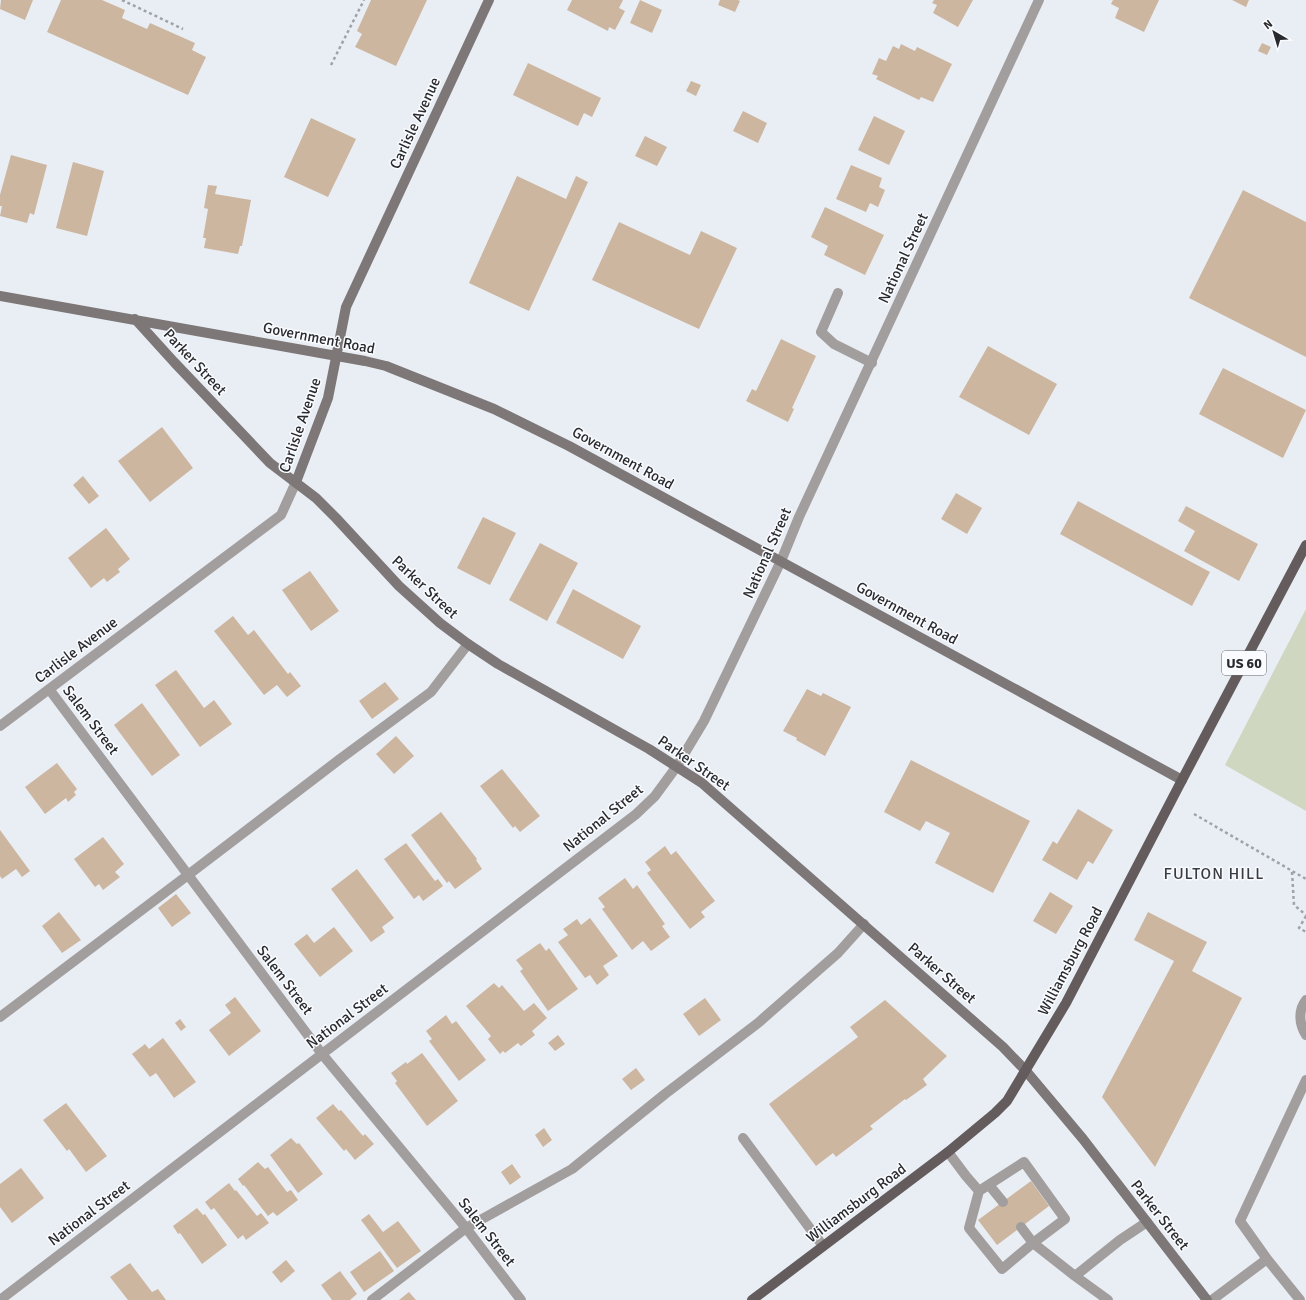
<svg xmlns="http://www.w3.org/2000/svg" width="1306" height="1300" viewBox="0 0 1306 1300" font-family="Signika,sans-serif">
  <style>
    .green { fill: #d0d7c1 }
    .building { fill: #cdb6a0 }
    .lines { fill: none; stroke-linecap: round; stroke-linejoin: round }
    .path { stroke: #9fa3a8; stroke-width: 2.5; stroke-dasharray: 3 3; stroke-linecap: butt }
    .lane { stroke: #a29e9d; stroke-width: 10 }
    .street { stroke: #a29e9d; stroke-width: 10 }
    .secondary { stroke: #7d7777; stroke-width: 10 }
    .primary { stroke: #645c5c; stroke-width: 10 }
    .labels { text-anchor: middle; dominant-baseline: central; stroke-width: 3; stroke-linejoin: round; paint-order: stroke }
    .shield { fill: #f9fbfe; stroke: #67696c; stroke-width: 1 }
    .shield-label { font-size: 14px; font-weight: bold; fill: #292a2d }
    .street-label { font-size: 15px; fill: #292a2d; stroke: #f9fbfe }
    .neighbourhood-label { font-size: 16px; letter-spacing: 1px; fill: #383c41; stroke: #f9fbfe }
  </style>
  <rect width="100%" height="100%" fill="#e9eef5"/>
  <!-- green -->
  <path class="green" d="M1306,609V811L1225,765Z"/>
  <!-- building -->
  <path class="building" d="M1,0H33L25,20L0,9Z
    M61,0H102L125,10L122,18L147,29L150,23L195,43L192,50L206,57L188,95L47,32Z
    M371,0H427L396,66L355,47L362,34L357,31Z
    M572,0H623L619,8L625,11L615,30L609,27L608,31L567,10Z
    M640,0L662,10L652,33L630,23Z
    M720,0H738L740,1L735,12L718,5Z
    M934,0H973L958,27L933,13L937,5L932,3Z
    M1113,0H1159L1144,32L1115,18L1119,8L1111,4Z
    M1232,0H1249L1246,7Z
    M1262,43L1271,47L1267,55L1258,51Z
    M901,44L915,51L917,47L952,64L933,102L921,97L919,100L876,79L878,76L872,74L879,58L886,61L893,46L899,49Z
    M528,63L601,98L592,117L584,113L578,126L513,95Z
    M691,81L701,85L696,96L686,91Z
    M743,111L767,123L758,143L733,131Z
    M874,116L905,131L889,165L858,150Z
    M311,118L356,139L328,197L284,177Z
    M645,136L667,147L657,166L635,156Z
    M11,155L47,165L34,215L30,213L27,223L0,216L2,206H0V195Z
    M73,162L104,171L87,236L56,228Z
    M851,165L882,178L879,187L885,190L878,207L870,203L866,212L836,199Z
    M517,176L566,199L576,176L588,182L529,311L469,283Z
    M208,185L217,186L215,194L251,200L242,246H240L238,254L204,248L206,238H203L208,209L204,208Z
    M1243,190L1306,222V357L1189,298Z
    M825,207L884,235L865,275L824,255L828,246L811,237Z
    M619,222L690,255L701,231L737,248L699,329L592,280Z
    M781,339L816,356L792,408L794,409L788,422L746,401L752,389L756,391Z
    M988,346L1057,384L1029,435L959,397Z
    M1223,368L1306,410L1283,458L1199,414Z
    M162,427L193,468L150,502L118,461Z
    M83,476L99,496L89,504L73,485Z
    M956,493L982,508L967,534L941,519Z
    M1078,501L1210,572L1192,606L1060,534Z
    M1186,506L1258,544L1239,581L1184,551L1195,531L1178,521Z
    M483,517L516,533L490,585L457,568Z
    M106,528L130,559L118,569L120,572L107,582L104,578L91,588L68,558Z
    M540,543L578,563L547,621L509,600Z
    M310,571L339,611L311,631L282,590Z
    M573,589L641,626L623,659L556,623Z
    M233,616L248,635L254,630L288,674L290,672L301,686L287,697L277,685L264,695L214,631Z
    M176,670L204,708L214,700L232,724L200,747L155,685Z
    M385,682L399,699L372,719L359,701Z
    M807,689L821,696L823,693L851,707L825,756L796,740L797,738L783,731Z
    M142,703L180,755L152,776L114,725Z
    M396,736L414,756L394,774L376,754Z
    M911,760L1030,821L993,893L935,863L950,833L926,821L920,831L884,812Z
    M57,763L77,789L74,792L76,795L68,802L66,798L45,814L25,787Z
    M502,769L540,816L520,832L515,826L513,828L480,786Z
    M1078,809L1113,830L1093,864L1088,861L1077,880L1042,860L1053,841L1057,844Z
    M441,812L477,859L476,860L482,869L455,889L449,881L447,883L411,835Z
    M0,830L30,871L22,877L16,869L2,879L0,876Z
    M103,837L124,864L115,872L120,877L103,890L99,884L95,887L74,859Z
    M406,843L435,881L438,879L443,886L423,901L419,895L414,899L384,859Z
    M665,846L671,855L676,851L715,901L701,912L705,917L690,929L647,873L651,870L645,862Z
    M357,869L394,918L382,927L385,932L371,942L331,889Z
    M625,878L633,889L637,885L665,924L662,926L670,937L651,951L643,941L632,950L602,909L605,907L598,898Z
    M1050,892L1073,906L1056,934L1033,921Z
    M176,894L191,913L172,927L158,908Z
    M59,912L81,940L62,953L42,926Z
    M1148,912L1207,942L1192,971L1242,998L1155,1167L1102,1097L1174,961L1134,940Z
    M590,918L618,956L603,966L609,975L597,985L590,975L585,978L558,942L568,935L563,929L577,919L581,925Z
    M334,927L353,951L320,977L294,944L307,934L314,943Z
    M540,943L546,951L549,948L578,989L548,1011L520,971L523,969L516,960Z
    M494,983L499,988L502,985L524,1011L534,1003L547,1018L532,1031L535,1035L521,1046L518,1043L505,1053L503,1051L500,1054L488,1039L491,1036L466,1006Z
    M235,997L261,1031L229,1056L209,1030L231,1013L225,1005Z
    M705,998L721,1020L699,1036L683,1014Z
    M885,1000L947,1056L923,1079L927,1085L906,1100L905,1099L870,1126L873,1129L836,1157L833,1153L816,1166L769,1104L858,1037L850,1027Z
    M446,1015L452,1024L456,1021L486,1060L459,1081L429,1041L432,1039L426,1031Z
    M180,1019L186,1027L181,1031L175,1023Z
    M558,1035L565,1044L555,1051L548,1043Z
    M163,1038L196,1082L174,1098L156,1073L150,1077L132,1054L145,1044L149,1049Z
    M422,1053L458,1101L427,1126L395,1083L397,1081L391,1073L406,1062L407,1064Z
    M636,1068L645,1080L631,1090L622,1079Z
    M66,1103L107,1156L86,1172L69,1149L67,1151L43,1120Z
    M333,1104L339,1111L341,1110L363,1136L365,1134L374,1144L355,1160L346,1149L344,1151L316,1118Z
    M544,1128L552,1140L543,1147L535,1135Z
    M291,1138L297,1144L299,1143L323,1174L298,1193L270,1155Z
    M258,1162L265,1169L268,1167L287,1192L291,1190L298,1200L277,1216L273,1212L268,1216L244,1185L243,1186L238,1179Z
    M512,1164L521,1177L510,1185L501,1172Z
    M21,1168L44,1198L12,1223L0,1207V1184Z
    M1031,1181L1049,1206L997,1245L978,1220Z
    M229,1183L235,1191L236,1190L257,1216L261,1213L269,1223L246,1240L243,1235L238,1239L214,1208L211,1210L205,1202Z
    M197,1208L203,1215L205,1214L227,1245L202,1264L180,1233L178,1234L173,1226Z
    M369,1214L383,1232L398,1221L421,1251L397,1268L361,1220Z
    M380,1251L394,1271L364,1292L350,1272Z
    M286,1260L295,1271L281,1283L272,1272Z
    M130,1263L152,1292L158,1289L166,1300H128L110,1277Z
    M340,1271L357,1294L350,1300H332L321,1285Z
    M409,1292L416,1300H399Z"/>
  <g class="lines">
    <!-- path -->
    <path class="path" d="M122,0L183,29
      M331,65L364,0
      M1194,814L1306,879
      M1292,872L1294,905L1306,915
      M1306,916L1299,928L1306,932"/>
    <!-- lane -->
    <path class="lane" d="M838,293L821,332L834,344L872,363
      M1306,1000C1298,1010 1299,1024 1306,1035
      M0,1017L188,875L340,759L431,692L468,644
      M743,1138L823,1246
      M948,1152L966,1176L979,1191
      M1024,1162L1065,1219L1033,1243L1002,1269L969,1228L979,1191Z
      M989,1185L1003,1202
      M1021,1227L1033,1243L1075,1276L1108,1300
      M1267,1259L1300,1300
      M1075,1276L1120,1240L1147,1222
      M372,1300L466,1228L572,1169L665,1094L758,1023L838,953L864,924
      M1212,1300L1267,1259L1240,1221L1306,1080"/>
    <!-- street -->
    <path class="street" d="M49,689L322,1054L466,1228L521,1300
      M0,726L281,515L296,482
      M0,1300L635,815L655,796L677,766L704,721L781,561L799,517L1039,0"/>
    <!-- secondary -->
    <path class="secondary" d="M0,296L365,361L386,366L494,409L569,446L1182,780
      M135,319L174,362L270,463L316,498L336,518L399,586L440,623L468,644L498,664L649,749L702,783L1003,1047L1026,1071L1083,1139L1207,1300
      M296,482L328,398L346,307L489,0"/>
    <!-- primary -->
    <path class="primary" d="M752,1300L948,1152L995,1113L1007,1101L1066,1003L1182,780L1306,545"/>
  </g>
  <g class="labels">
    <!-- shield labels -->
    <rect class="shield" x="1222" y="651" width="44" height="24" rx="3"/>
    <g class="shield-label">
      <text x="1244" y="663">US 60</text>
    </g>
    <!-- street labels -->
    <g class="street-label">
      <text transform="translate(415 123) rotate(-65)">Carlisle Avenue</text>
      <text transform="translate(903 258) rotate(-65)">National Street</text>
      <text transform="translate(319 338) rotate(11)">Government Road</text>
      <text transform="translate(195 362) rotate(47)">Parker Street</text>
      <text transform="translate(300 425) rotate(-71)">Carlisle Avenue</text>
      <text transform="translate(623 458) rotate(29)">Government Road</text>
      <text transform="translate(767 553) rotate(-66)">National Street</text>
      <text transform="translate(425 587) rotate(43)">Parker Street</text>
      <text transform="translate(907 613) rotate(29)">Government Road</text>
      <text transform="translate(76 650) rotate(-37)">Carlisle Avenue</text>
      <text transform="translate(91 720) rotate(53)">Salem Street</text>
      <text transform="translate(694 763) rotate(35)">Parker Street</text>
      <text transform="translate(603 818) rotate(-39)">National Street</text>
      <text transform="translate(1070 961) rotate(-62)">Williamsburg Road</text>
      <text transform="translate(942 973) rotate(41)">Parker Street</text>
      <text transform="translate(285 980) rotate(53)">Salem Street</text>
      <text transform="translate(347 1016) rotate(-37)">National Street</text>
      <text transform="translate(856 1203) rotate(-37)">Williamsburg Road</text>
      <text transform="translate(89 1213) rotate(-37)">National Street</text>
      <text transform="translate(1160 1215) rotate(52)">Parker Street</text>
      <text transform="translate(487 1232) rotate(52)">Salem Street</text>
    </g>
    <!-- neighbourhood labels -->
    <g class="neighbourhood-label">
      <text x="1214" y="874">FULTON HILL</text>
    </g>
  </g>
  <!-- north arrow -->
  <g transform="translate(1274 32) rotate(322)" stroke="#f9fbfe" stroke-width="3" paint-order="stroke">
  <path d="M0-3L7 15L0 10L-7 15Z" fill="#292a2d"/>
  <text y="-6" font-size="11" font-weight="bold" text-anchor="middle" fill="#292a2d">N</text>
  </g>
</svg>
